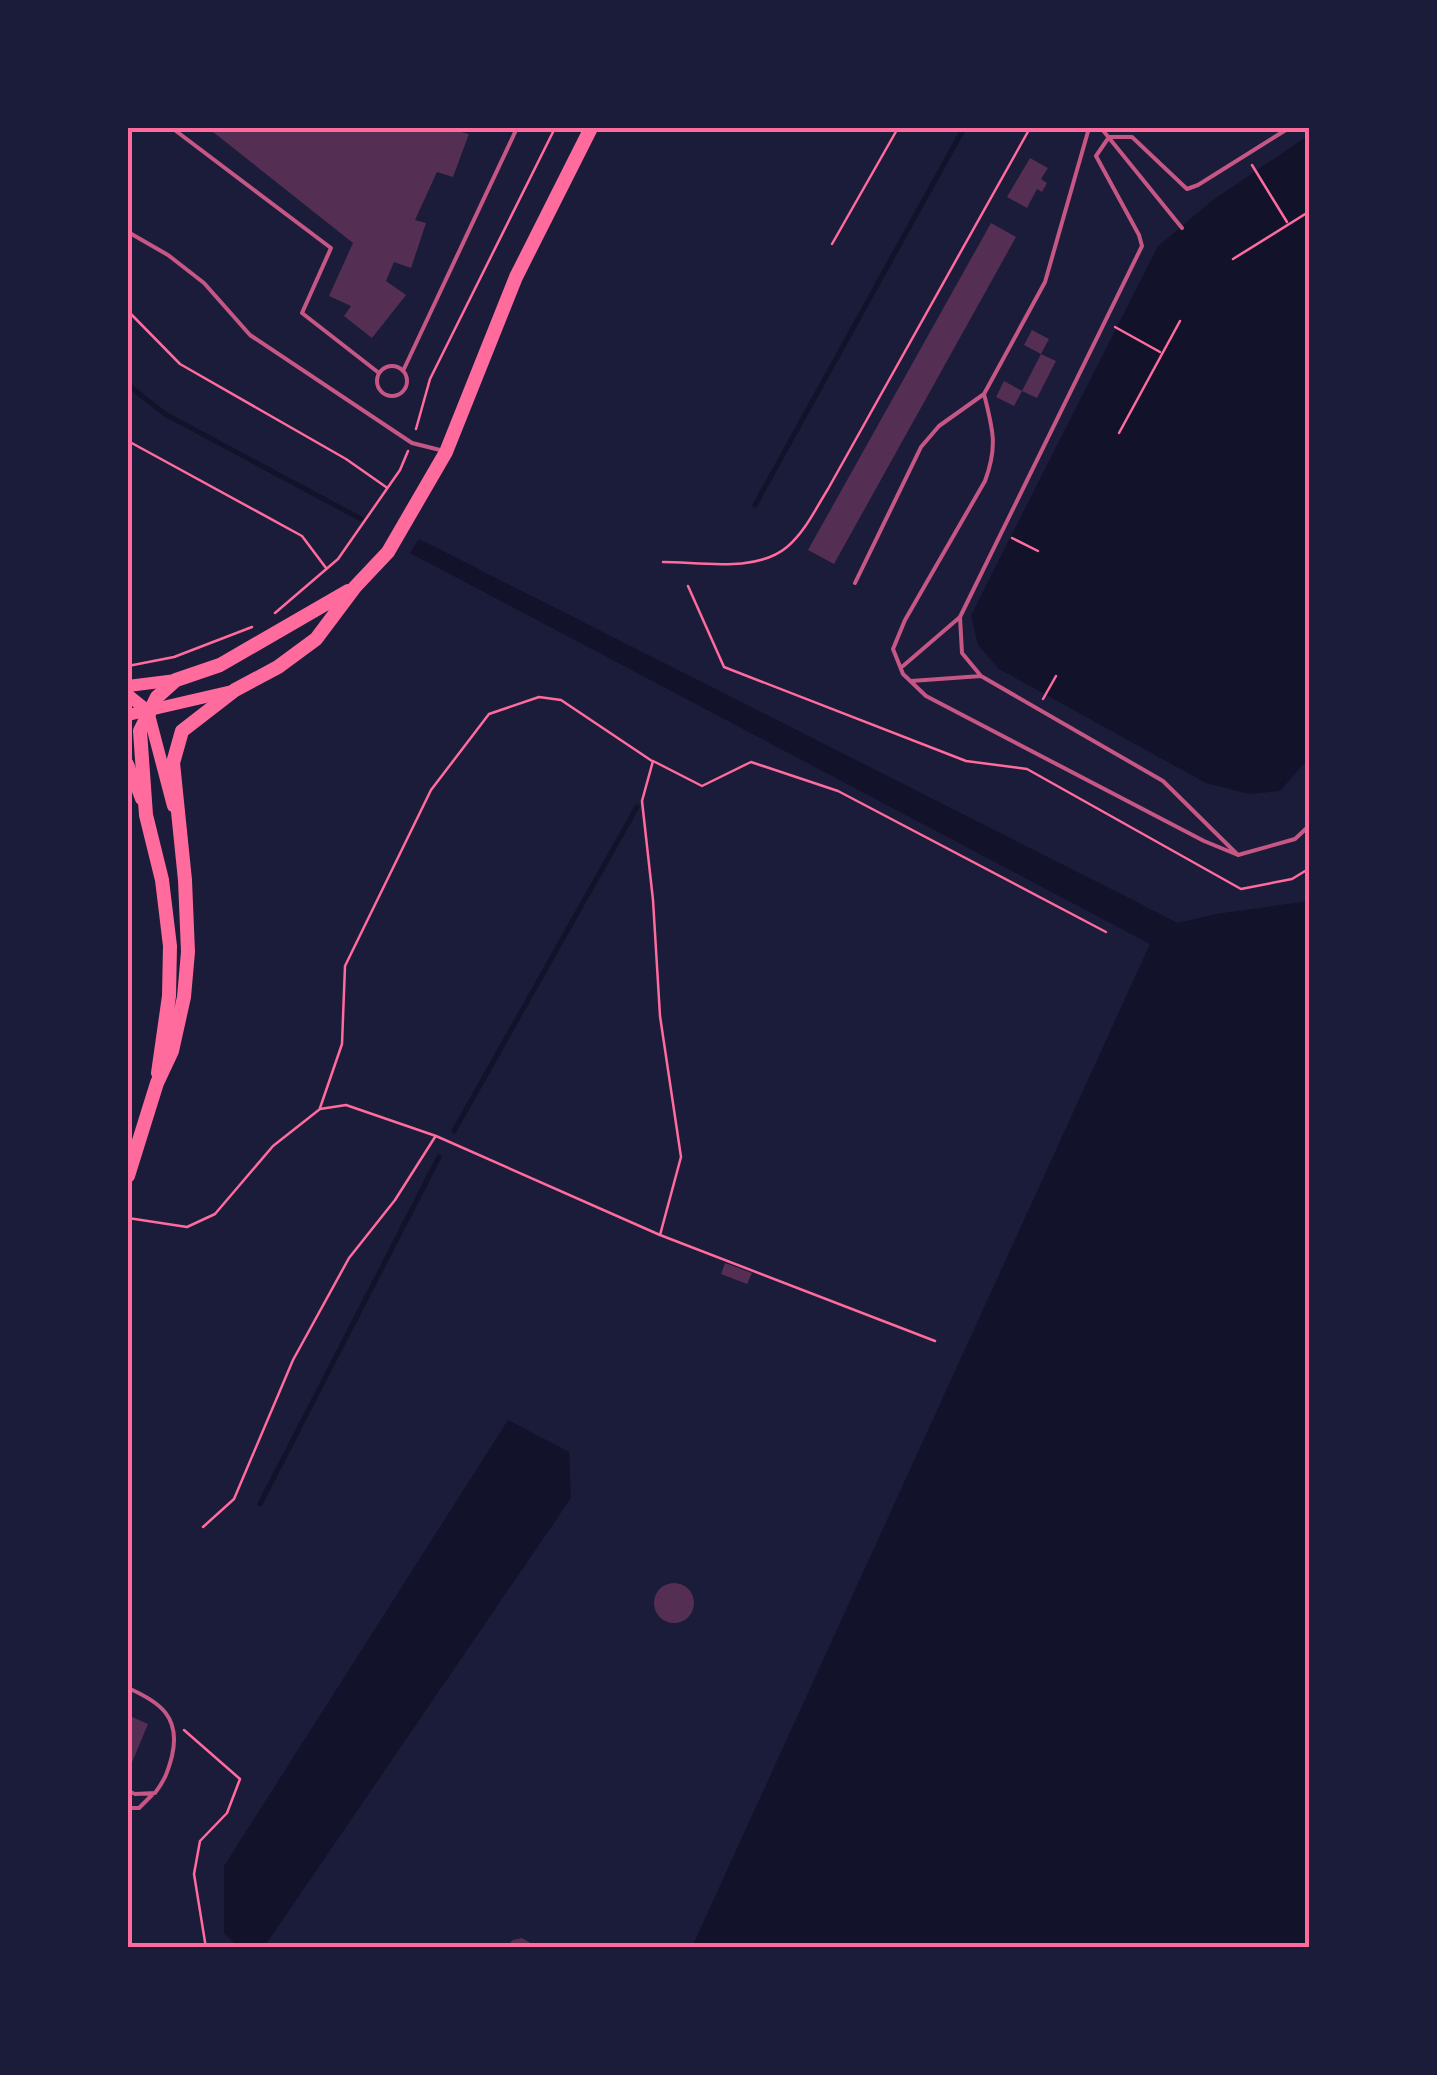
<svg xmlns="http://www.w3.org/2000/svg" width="1437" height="2075" viewBox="0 0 1437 2075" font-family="Lato,sans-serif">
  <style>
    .water { fill: #12122b }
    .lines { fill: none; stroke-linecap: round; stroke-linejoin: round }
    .stream { stroke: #12122b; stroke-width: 5 }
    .building { fill: #542f53 }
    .path { stroke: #ff6b9d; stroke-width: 2.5 }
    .service { stroke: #c65784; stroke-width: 4 }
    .secondary { stroke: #ff6b9d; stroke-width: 12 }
    .primary { stroke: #ff6b9d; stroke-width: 14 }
    .neatline { fill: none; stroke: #ff6b9d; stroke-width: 4 }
  </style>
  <rect width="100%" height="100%" fill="#1b1b3a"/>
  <!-- water -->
  <path class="water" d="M1309,135V758L1280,791L1249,794L1206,783L999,669L978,645L971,615L1158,246L1213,200Z
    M419,539L1178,923L1216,914L1309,901V1947H692L1150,944L410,553Z
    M508,1420L569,1452L571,1498L264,1947H239L224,1933V1866Z"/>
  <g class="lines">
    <!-- stream -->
    <path class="stream" d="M128,385L165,414L361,519
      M755,505L964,128
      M454,1131L637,807
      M260,1504L439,1157"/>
  </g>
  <!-- building -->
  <path class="building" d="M208,128H459L457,131L469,134L453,177L437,172L415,220L426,223L411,268L394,262L386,281L406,295L372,338L344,316L351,306L329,296L353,243Z
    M1030,158L1048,168L1041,179L1047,183L1042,192L1037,189L1027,208L1007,197Z
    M991,223L1016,237L834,564L808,550Z
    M1032,330L1049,339L1041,354L1024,345Z
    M1041,354L1056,361L1037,398L1022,391L1014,406L996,397L1004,381L1022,391Z
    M725,1263L752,1273L747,1284L721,1274Z
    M654 1603a20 20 0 1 1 40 0a20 20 0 1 1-40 0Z
    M128,1715L148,1724L128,1772Z
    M522,1938L539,1948H504L513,1940Z"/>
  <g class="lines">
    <!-- path -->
    <path class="path" d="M1252,165L1287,222
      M832,244L898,128
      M1233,259L1310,211
      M128,311L180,364L346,459L386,487
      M1115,327L1160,352
      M416,429L430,379L555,128
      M1119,433L1180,321
      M128,441L302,536L326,568
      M1012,538L1038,551
      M663,562C700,562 756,573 787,547C805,532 816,508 828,489L1030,128
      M688,586L724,667L966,761L1027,769L1241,889L1292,879L1310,868
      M275,613L338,559L400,470L408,451
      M128,666L174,657L252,627
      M1043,699L1056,676
      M128,935V949
      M320,1108L342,1044L345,966L431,790L489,714L539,697L561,700L652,761
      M128,1218L187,1227L215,1214L273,1146L320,1109L346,1105L436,1136L660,1235L935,1341
      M660,1235L681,1157L660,1016L653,900L642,801L653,761L702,786L751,762L838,791L1106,932
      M203,1527L234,1499L293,1360L349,1258L395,1200L435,1137
      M184,1730L240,1779L227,1813L200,1841L194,1874L206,1948"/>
    <!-- service -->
    <path class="service" d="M172,128L331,248L302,313L379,373
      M1101,128L1182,228
      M128,232L168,255L204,283L250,335L412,443L440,450
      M377 381a15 15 0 1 1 30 0a15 15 0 1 1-30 0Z
      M403,371L517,128
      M984,394C993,430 998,446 985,481L905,620L893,649L903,674L926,696L1204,841L1238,855L1295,839L1310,825
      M855,583L921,447L939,426L984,394L1045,282L1089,128
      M903,666L960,617
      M911,681L981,676
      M1238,855L1163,781L981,676L962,653L960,617L1142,246L1139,235L1096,156L1109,137H1132L1187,189L1198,185L1289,128
      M128,1688C160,1702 181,1717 172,1756C168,1771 165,1780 155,1793L135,1794L128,1791
      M128,1808H139L152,1795"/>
    <!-- secondary -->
    <path class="secondary" d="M128,686L176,680
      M128,695L148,711L173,806
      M128,715L232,691
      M128,764L141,799"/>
    <!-- primary -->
    <path class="primary" d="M158,1073L169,996L170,946L162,880L146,815L140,731L157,697L176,680L220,665L348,591
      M128,1176L157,1083L172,1051L184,997L188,952L185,880L173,763L182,731L235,690L278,667L316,639L355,587L388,552L446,452L516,277L591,128"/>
  </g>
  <!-- border -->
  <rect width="1437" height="2075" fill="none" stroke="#1b1b3a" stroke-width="260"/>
  <rect x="130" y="130" width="1177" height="1815" class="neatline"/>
</svg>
